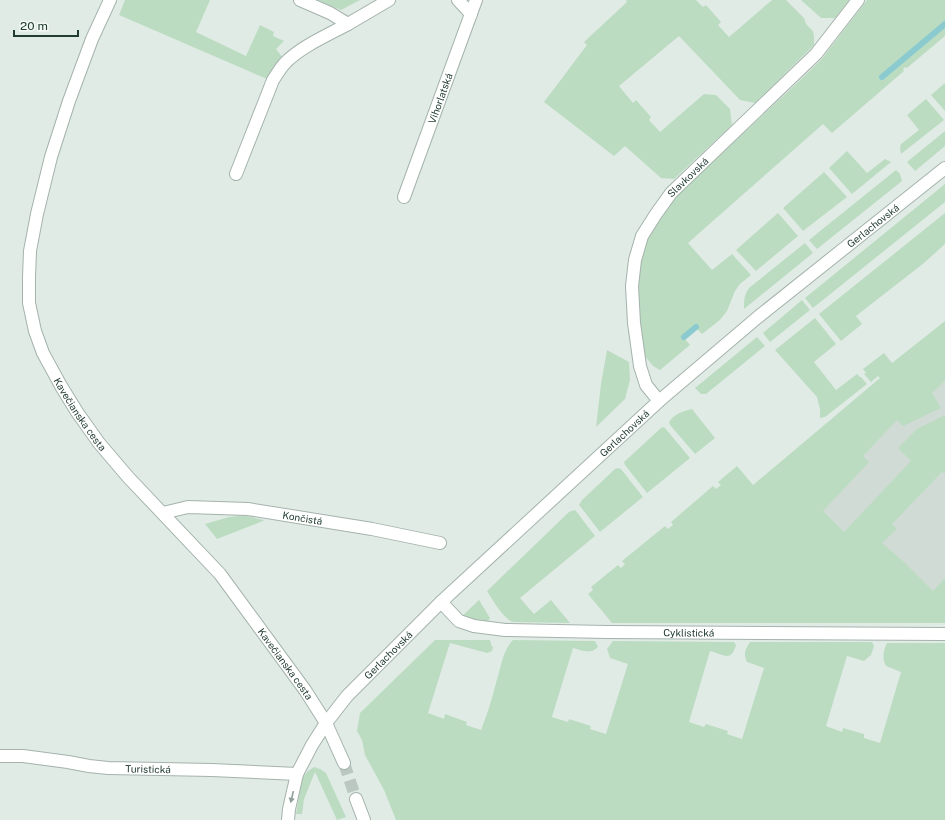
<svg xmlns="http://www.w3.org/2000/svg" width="945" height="820" viewBox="0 0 945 820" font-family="'Public Sans',sans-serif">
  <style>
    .built { fill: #d0dbd5 }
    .green { fill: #bbdcc1 }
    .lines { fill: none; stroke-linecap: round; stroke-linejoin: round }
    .stream { stroke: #8bcbcf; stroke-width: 6 }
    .tertiary-tunnel { stroke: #bbc8c2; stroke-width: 12; stroke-dasharray: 12 6; stroke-linecap: butt }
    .minor-casing { stroke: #a4b3ac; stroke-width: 14 }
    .tertiary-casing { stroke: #a4b3ac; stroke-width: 14 }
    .minor { stroke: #fff; stroke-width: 12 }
    .tertiary { stroke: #fff; stroke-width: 12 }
    .oneway { fill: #909e98 }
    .labels { text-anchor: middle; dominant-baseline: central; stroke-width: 3; stroke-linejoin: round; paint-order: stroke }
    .street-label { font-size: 10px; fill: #223c32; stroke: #f2f8f4 }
  </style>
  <rect width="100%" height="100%" fill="#e1ebe6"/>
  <!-- built -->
  <path class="built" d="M945,341V613L674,609Z"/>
  <!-- green -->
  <path class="green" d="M125,0H210L196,32L246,56L260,25L274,32L273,36L284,41L276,49L283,58L274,68L267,79L119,15Z
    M317,0H360L341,10Z
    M626,0H696L703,7L706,5L721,22L718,25L729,37L772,0H786L804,18L806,24L813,31L814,36V45L755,103L740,100L679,36L619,86L633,103L636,100L651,117L649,120L660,132L704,94L716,95L730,109L732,125L674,179L661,178L625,146L614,156L544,102L587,45L584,42L627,2Z
    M801,0H849L835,18H821Z
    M867,0H945V36L907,68L906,67L903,69L904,71L832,133L823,124L688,243L712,270L732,254L751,275L740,284L735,291L727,311L720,320L702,334L697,329L685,339L690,345L660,370L653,366L644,355L642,346L637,301V285L640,267L648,237L671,201L795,85L821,60Z
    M945,83V111L931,95Z
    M926,99L944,120L901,154L900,148L901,144L919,130L907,115Z
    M945,131V146L915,171L907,162Z
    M847,151L867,173L885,159L891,162L852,194L829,168Z
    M896,170L900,174L902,181L817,249L809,240Z
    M824,172L847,197L803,231L783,208Z
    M945,184V202L813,308L805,298Z
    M778,213L798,236L756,271L736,250Z
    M945,213V244L924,263L856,316L862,324L841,341L819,314Z
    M805,243L813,253L744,309C744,300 744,295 749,288Z
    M802,300L810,310L770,342L763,333Z
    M815,318L836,344L814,362L836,390L857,374L860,377H861L867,384L825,417L820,418V409L817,397L775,350Z
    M945,321V381L932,393L941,408L903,426L897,420L863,456L869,462L823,511L844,532L911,461L898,448L917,429L945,415V474L942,472L892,524L897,529L882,543L904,562L933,591L945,578V623H612L588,594L593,590L591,587L618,565L621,568L625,564L622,561L665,526L668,529L673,525L671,522L713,486L716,489L721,485L718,482L737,466L753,485L880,378L878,376L871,382L864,374L866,373L863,369L884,353L892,363Z
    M757,337L765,346L706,394H701L695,388Z
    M607,350L629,362L630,380L625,399L596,427L601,384Z
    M692,409L715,438L695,454L670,425L669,422C674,414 683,411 692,409Z
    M663,427L665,428L690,458L647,493L625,465L624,462L661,428Z
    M618,468L621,469L643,497L600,532L580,506L579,505L582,500L615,469Z
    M574,510L576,511L595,536L520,598L534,614L551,600L570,623L512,622C501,615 494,602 487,591L569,512Z
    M238,516H245L264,520L263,521L217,539L205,524L229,517Z
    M479,600L490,618L487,623L460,618Z
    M435,640H490L492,647H493L492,651L487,653L450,643L428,713L444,719L445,714L467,722L466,725L481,730C487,715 492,699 496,683C501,668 502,651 513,640L595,641L598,647C591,655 581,650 573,648L552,717L568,722L569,719L591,726L590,729L606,734L628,664L610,658L607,649L613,641L734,642L736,645C731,663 723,654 710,651L689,722L704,727L706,724L728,731L727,734L742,739L764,668L747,662C743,653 745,650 750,642H872L874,646L871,655L864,661L847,656L826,726L842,732L843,728L864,734V738L880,743L901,672L886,666C882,658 883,651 887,643H945V820H396L384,790L365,755L362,740L357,731L360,713Z
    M314,767L320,769L326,773L346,817L337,820L315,772L304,799L302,814H296L302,778L308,771Z"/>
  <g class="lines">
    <!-- stream -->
    <path class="stream" d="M882,77L945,24
      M684,337L696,327"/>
    <!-- tertiary-tunnel -->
    <path class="tertiary-tunnel" d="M344,763L356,799"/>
    <!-- minor casing -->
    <g class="minor-casing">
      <g id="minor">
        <path d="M300,0L330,13L348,24L389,0"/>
        <path d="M458,0L471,14"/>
        <path d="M236,174L273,80C277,74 281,67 286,62C302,46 328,35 348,24"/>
        <path id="s1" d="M404,197L476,0"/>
        <path id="s2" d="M659,401L646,385L640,366L634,323L632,286L635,260L642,236L656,214L671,193L816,54L858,0"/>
        <path id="s3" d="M163,513L188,507L248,509L372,529L440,543"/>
        <path id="s4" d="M441,602L459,621L474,626L505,630L607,632L945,634"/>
        <path id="s5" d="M0,756H23L68,762L89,766L108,768L212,770L297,774"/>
        <path id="s6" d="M288,820L289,809L297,774L312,745L326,723L347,696L441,602L659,401L758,317L945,168"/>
      </g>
    </g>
    <!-- tertiary casing -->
    <g class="tertiary-casing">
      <g id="tertiary">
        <path id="s7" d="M110,0L92,39L69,101L51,157L37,214L30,251L29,277V303L35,331L43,353L61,386L77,412L99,443L128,477L220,574L305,690L326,723L344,763"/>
        <path d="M356,799L364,820"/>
      </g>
    </g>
    <!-- minor -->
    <use href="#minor" class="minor"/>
    <!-- tertiary -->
    <use href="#tertiary" class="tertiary"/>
  </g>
  <!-- one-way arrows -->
  <defs><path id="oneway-solid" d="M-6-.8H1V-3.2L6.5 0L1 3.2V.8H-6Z"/></defs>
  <use class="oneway" href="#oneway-solid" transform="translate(292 797) rotate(103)"/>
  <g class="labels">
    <!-- street labels -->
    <g class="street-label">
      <text stroke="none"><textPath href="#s1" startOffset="105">Vihorlatská</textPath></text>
      <text stroke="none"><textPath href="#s2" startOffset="247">Slavkovská</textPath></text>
      <text stroke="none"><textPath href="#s6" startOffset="846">Gerlachovská</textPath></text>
      <text stroke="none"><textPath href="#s7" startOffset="440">Kavečianska cesta</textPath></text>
      <text stroke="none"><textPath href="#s6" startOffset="522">Gerlachovská</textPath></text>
      <text stroke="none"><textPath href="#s3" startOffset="141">Končistá</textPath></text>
      <text stroke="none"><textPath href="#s4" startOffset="257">Cyklistická</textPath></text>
      <text stroke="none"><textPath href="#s6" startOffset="198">Gerlachovská</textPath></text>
      <text stroke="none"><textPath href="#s7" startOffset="764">Kavečianska cesta</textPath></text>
      <text stroke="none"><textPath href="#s5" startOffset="149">Turistická</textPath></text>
    </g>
  </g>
  <!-- scale -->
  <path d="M14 30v6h64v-6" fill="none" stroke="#223c32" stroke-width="2"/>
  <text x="20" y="30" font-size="12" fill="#223c32" stroke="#f2f8f4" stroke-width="3" paint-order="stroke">20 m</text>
</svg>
